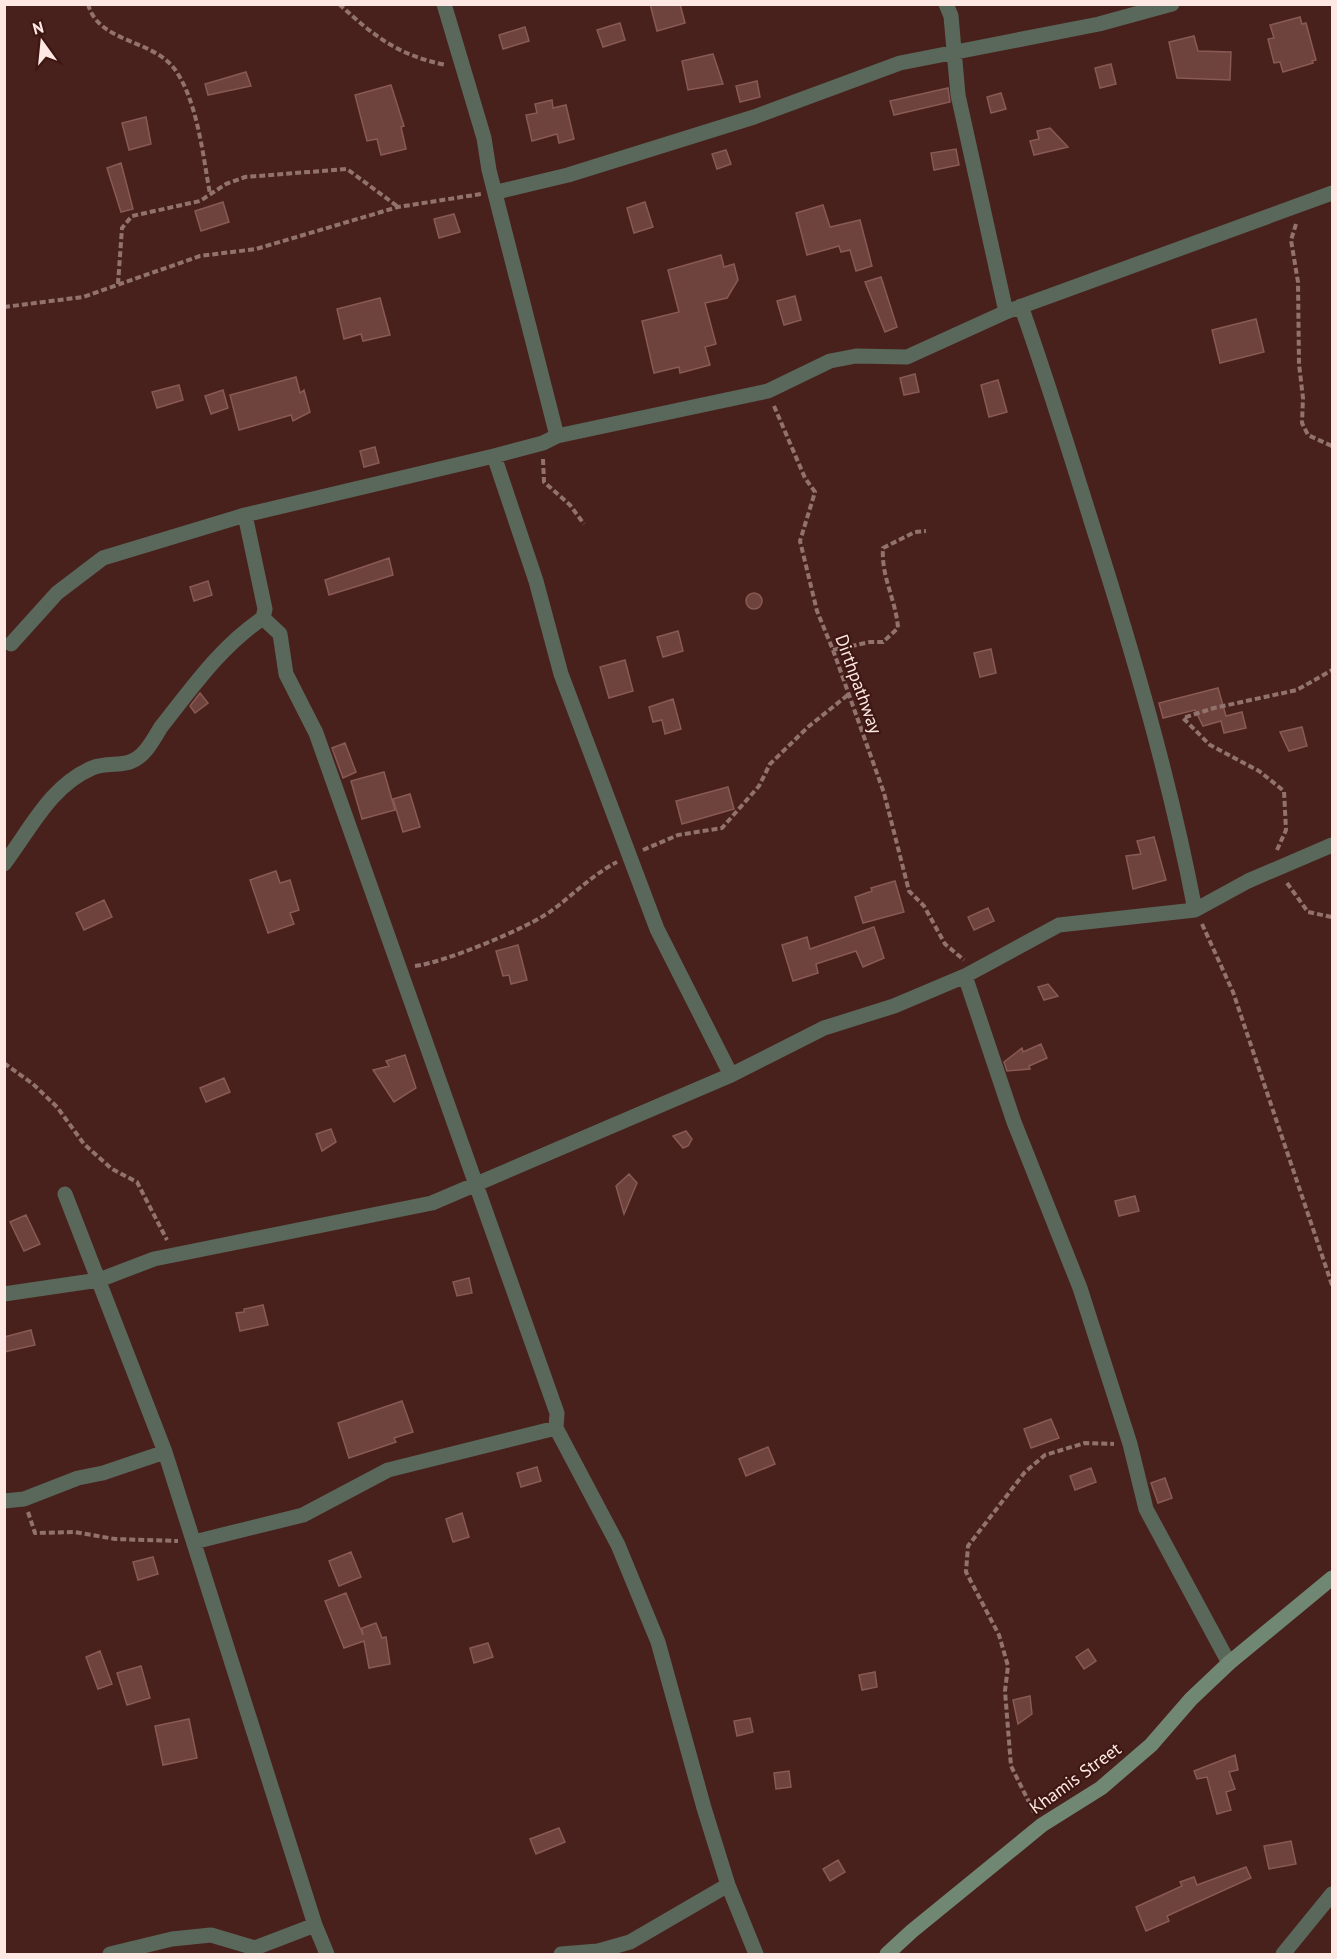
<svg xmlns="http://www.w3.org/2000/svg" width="1337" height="1959" viewBox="0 0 1337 1959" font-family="'PT Sans',sans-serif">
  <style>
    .building { fill: #6f433d; stroke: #885a53; stroke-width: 1.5 }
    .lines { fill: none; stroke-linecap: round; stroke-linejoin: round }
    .path { stroke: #92726d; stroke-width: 4; stroke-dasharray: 6 3; stroke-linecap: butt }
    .street { stroke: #59685b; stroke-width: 15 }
    .secondary { stroke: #708873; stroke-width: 15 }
    .labels { text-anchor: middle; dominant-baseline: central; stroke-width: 4.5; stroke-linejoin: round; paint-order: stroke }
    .street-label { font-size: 18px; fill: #fee8e4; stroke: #3e1712 }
  </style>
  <rect width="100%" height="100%" fill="#49211c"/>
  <!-- building -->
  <path class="building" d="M650,4H680L685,23L657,31Z
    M1300,17L1302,24L1306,23L1316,60L1312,61L1313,63L1283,72L1280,62L1274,63L1268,39L1274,38L1270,25Z
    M620,23L625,40L603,47L597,30Z
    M525,27L529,41L503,49L499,35Z
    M1194,36L1198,51L1231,52L1230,80L1177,78L1169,42Z
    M713,54L723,84L688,90L682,61Z
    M1111,64L1116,84L1100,88L1095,68Z
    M246,72L251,86L208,95L205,84Z
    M757,81L760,97L740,102L736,86Z
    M391,85L404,126L401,127L406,149L381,155L377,139L367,141L355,95Z
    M948,88L950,102L894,115L890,101Z
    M1001,93L1006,109L991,113L987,97Z
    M552,100L553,108L566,105L574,139L559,143L557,134L532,141L526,115L537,113L535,104Z
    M146,117L151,144L129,150L122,123Z
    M1050,128L1068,147L1034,155L1030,141L1039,139L1037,131Z
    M956,149L959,165L934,170L931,153Z
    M726,150L731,164L717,169L712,154Z
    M121,163L133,209L121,212L107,168Z
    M223,202L229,222L201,231L195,211Z
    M645,202L653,227L634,233L627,208Z
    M823,205L830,227L860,220L872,266L856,271L850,250L841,252L839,246L807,255L796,213Z
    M454,214L460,232L439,238L434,219Z
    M721,255L724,267L734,264L738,280L727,298L705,303L716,344L705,347L710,365L680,373L679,367L654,373L642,321L679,312L668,270Z
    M881,277L897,327L885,332L865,282Z
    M795,296L801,320L784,325L777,301Z
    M380,298L390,335L363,341L361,334L344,339L337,309Z
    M1256,319L1264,352L1220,363L1212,330Z
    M915,374L919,392L904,395L900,378Z
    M296,377L300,393L304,390L310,412L293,421L291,415L239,430L230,395Z
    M998,380L1007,412L989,417L981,385Z
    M179,385L183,400L157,408L152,392Z
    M223,390L228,408L211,414L205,396Z
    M375,447L379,463L364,467L360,451Z
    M389,558L393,575L329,595L325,580Z
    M208,581L212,595L194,601L190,587Z
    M746 601a8 8 0 1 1 16 0a8 8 0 1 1-16 0Z
    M678,631L683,651L663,657L657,637Z
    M991,649L996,673L980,677L974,653Z
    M625,660L633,691L609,698L600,667Z
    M1218,688L1226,716L1242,712L1246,728L1224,733L1221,721L1203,726L1195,710L1163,718L1159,703Z
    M200,693L208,703L195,713L190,706Z
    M673,699L681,729L665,734L662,720L653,722L649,707Z
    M1302,727L1307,746L1289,751L1280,732Z
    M345,743L356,772L343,778L332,748Z
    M384,772L395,810L362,819L351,781Z
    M728,787L734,809L682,824L676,801Z
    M410,794L420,827L403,832L393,799Z
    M1154,837L1166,880L1133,889L1126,856L1141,854L1137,841Z
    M276,871L280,883L290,880L299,910L290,913L294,924L268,933L250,880Z
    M895,881L904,912L863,923L855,897L872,891L871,888Z
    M104,900L112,917L84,930L76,913Z
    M988,908L994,921L974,930L968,917Z
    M874,927L884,958L863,967L856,951L816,964L818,973L793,981L782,945L807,937L810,949Z
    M518,945L527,980L511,984L509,975L503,976L496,951Z
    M1048,984L1058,996L1044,1000L1038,987Z
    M1041,1044L1047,1058L1029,1066L1030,1069L1007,1071L1004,1062L1022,1048L1023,1052Z
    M405,1055L416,1088L394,1102L373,1070L389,1066L386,1061Z
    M224,1078L230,1092L206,1102L200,1088Z
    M331,1129L336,1142L322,1151L316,1134Z
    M686,1131L692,1139L688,1146L683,1148L673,1136Z
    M629,1174L637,1183L624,1214L616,1186Z
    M1135,1196L1139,1211L1119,1216L1115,1201Z
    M26,1215L40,1244L24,1251L10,1222Z
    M469,1278L472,1293L457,1296L453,1282Z
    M263,1305L268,1325L240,1331L236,1313L244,1312V1309Z
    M31,1330L35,1345L4,1352V1337Z
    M402,1401L413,1432L394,1438L396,1442L349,1458L338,1423Z
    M1051,1419L1059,1438L1031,1448L1024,1429Z
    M768,1447L775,1464L746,1476L739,1459Z
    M537,1467L541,1481L521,1487L517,1473Z
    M1091,1468L1096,1482L1075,1490L1070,1476Z
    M1165,1478L1172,1498L1158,1503L1151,1483Z
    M462,1513L469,1537L453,1542L446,1519Z
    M351,1552L361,1577L339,1586L329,1561Z
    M153,1557L158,1574L138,1580L133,1562Z
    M346,1593L363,1635L362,1628L376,1623L382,1638L386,1637L390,1664L369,1668L364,1641L344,1648L325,1601Z
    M488,1643L493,1657L474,1663L470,1648Z
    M1088,1649L1096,1661L1084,1669L1076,1657Z
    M100,1651L112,1684L98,1689L86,1657Z
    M141,1666L150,1698L127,1705L117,1673Z
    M875,1672L877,1687L862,1690L859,1675Z
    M1030,1696L1032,1714L1018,1724L1013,1700Z
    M750,1718L753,1732L737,1736L734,1721Z
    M189,1719L197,1758L163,1765L155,1726Z
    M1235,1755L1238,1770L1229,1772L1235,1789L1226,1792L1231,1810L1217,1814L1207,1777L1197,1779L1194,1771Z
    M789,1771L791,1787L776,1789L774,1773Z
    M559,1828L565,1842L536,1854L530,1839Z
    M1291,1841L1296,1864L1269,1869L1264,1846Z
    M838,1860L845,1872L830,1881L823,1869Z
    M1246,1867L1251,1878L1167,1916L1169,1921L1146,1931L1136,1907L1182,1886L1180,1882L1194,1877L1197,1885Z"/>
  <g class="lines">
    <!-- path -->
    <path class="path" d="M88,4C98,42 150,39 173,67C197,97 203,156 210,194
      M339,4C374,36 397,55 446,65
      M1296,224L1291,240L1298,282L1299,364L1303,398L1302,423L1308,435L1332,446
      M118,284L122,228L132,216L200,201L226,184L245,177L347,169L397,206
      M4,307L83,297L200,256L256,249L398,207L481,194
      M774,406L805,478L815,492L800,541L817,611L833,650L884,793L909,891L924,906L945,944L964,960
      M543,459L544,482L570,505L584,524
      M833,650L870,642H883L898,628C896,600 881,577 883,548L915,532L926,531
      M643,850L678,835L722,828L759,786L770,764L808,727L849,694
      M1277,850L1286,830L1284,791L1259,771L1210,745L1183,718L1214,708L1297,690L1332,670
      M1287,883L1308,912L1332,917
      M1202,924L1233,992L1332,1285
      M415,966C443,963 528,928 551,911C573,895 592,875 617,862
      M4,1063L33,1084L57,1107L84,1144L112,1169L137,1182L167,1240
      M28,1512L35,1533L74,1532L115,1539L178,1541
      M1034,1812L1011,1766L1005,1691L1008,1666L999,1635L966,1572L968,1546L1025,1472L1045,1455L1085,1443L1114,1444"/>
    <!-- street -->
    <path class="street" d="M444,4L484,138L489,170L557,436
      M946,4L951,16L958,95L1006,312
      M497,192L568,175L754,117L900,63L1099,24L1172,4
      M1021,306C1047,379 1070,453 1093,527C1133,653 1170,779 1195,910
      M494,456L536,581L561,674L657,929L731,1075
      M245,515L265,609L263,618L280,634L286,674L316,733L557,1413L556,1428L618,1545L658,1642L704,1808L728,1885L756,1954
      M11,644L57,593L103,558L245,515L494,456L543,443L557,436L768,391L830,361L856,356L907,357L1006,312L1332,193
      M4,864C30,830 50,786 92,768C113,760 129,771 146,750C152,743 156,735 161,727C192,688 221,646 263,618
      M965,976L1014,1122L1080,1288L1130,1444L1146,1509L1229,1663
      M65,1194L165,1452L315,1925L327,1954
      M4,1294L99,1280L154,1259L432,1203L731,1075L824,1028L894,1006L965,976L1059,925L1195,910L1248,881L1332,845
      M4,1501L24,1499L78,1478L103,1473L165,1452
      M194,1542L303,1515L388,1470L556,1428
      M110,1954L172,1939L211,1935L255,1948L315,1925
      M561,1954L598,1951L630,1942L728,1885
      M1283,1954L1332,1894"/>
    <!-- secondary -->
    <path class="secondary" d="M887,1954L912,1931L1042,1825L1101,1788L1151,1745L1191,1699L1229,1663L1332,1578"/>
  </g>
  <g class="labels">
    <!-- street labels -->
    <g class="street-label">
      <text transform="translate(859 684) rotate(70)">Dirthpathway</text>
      <text transform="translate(1075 1778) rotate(-36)">Khamis Street</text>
    </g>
  </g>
  <!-- border -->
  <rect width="1337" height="1959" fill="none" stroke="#fee8e4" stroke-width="12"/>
  <!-- north arrow -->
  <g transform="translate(42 42) rotate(345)" stroke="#3e1712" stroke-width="4.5" paint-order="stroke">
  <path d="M0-4.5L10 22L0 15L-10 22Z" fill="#fee8e4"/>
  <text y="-9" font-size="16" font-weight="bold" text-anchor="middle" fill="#fee8e4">N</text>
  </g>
</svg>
